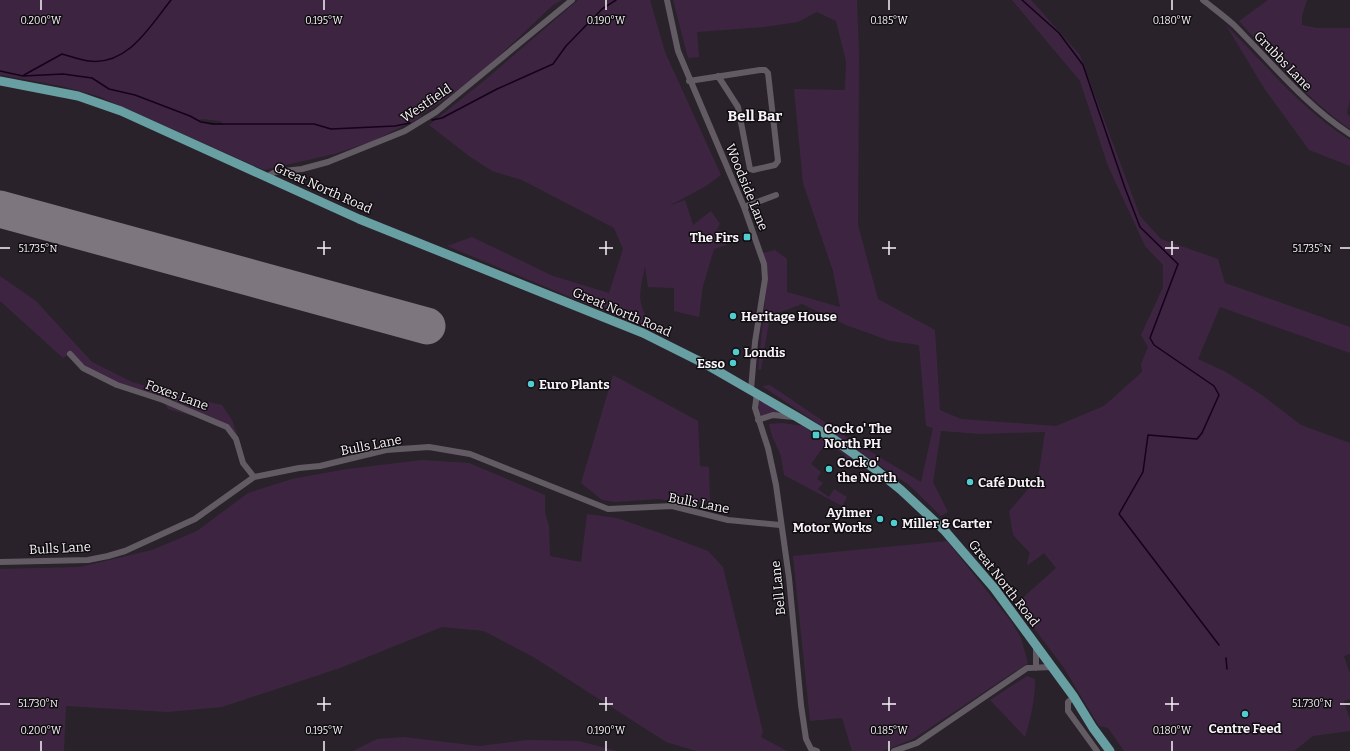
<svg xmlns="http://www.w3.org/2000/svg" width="1350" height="751" viewBox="0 0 1350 751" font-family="Bitter,serif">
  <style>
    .green { fill: #3d2541; fill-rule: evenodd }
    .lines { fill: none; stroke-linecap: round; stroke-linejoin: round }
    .stream { stroke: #16001c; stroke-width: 1.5 }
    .runway { stroke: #7d767e; stroke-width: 37 }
    .street { stroke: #635b64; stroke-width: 6 }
    .primary { stroke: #689fa3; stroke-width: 9 }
    .ticks { fill: none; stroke: #f7f2f8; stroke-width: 1.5 }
    .poi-dot { fill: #52cdcf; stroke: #100d10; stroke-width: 1.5 }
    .labels { text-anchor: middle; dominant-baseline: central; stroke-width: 3; stroke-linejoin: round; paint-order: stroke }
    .street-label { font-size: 13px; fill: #f7f2f8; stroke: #100d10 }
    .poi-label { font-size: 13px; font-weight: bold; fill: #f7f2f8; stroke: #100d10; text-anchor: start }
    .quarter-label { font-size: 15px; font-weight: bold; fill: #f7f2f8; stroke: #100d10 }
    .ticks-label { font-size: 10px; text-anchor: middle; fill: #f7f2f8; stroke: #100d10; stroke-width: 3; stroke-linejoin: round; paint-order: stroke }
  </style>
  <rect width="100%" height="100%" fill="#29222a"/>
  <!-- green -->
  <path class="green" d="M0,0H562L553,5C511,44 470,87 420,115L421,117L373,141L334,154L264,170L98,96L61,86L0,75ZM201,119L220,121L224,125H210L200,121Z
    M578,0H650L665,52L721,175L706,186L669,206L685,200L693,225L711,211L720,224L716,231L720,230L727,245L714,249L703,286L699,317L674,311V288L648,287L645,266C638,300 637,301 654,332L447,246L472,237L553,276L609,293L623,249L614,228L522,180L492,171L469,156L429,125L485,80Z
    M673,0H857L859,55L858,225L878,299L935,330L940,410L961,419L1056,426L1104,406L1142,372L1141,364L1148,347L1141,335L1163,287V265L1145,246L1108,166L1080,81L1012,0H1031L1080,55L1140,216L1161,239L1218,259L1225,283L1350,327V353L1220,307L1198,359L1226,372L1262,395L1301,425L1350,443V654L1344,656L1350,674V699L1344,701L1350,720V731L1313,736L1294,751H1124L1108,728L1099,726L1064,668L1016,604L1056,568L1044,553L1028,565L1027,563L1030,553L1013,535L1009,511L1038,478L1045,432L981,434L941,431L933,482L948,512L941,516L909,485L762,386L770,385L848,438L921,482L933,428L926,426L919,345L890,341L846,325L802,304L770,316L761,370L758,369L768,273L763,253L775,250L787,259V292L840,307L833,271L803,183L794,89L845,90L846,61L836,21L817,12L798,22L764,27L697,32L699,57L688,58Z
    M1268,0H1307L1302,16V25L1317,28H1350V100L1347,113L1350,117V129C1308,99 1273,59 1239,21Z
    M1226,25C1265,64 1303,111 1350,140V166L1309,150L1264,88Z
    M0,276L36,301L92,362L132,382L177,395L222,405L232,420L241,445L237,446L228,431L214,422L168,409L163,400C128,389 99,379 70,354L63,358L0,301Z
    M613,375L698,421L700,466L709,467L710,503L689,501L688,504L659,499L615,502L602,500L581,483Z
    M760,400L781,412L762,416L760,413L758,402Z
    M782,423L803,426L827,442L811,464L821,472L817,479L823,483L818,489L829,497L834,489L847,497L842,506L784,475L781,456L772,436L769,424Z
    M832,444L852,458L851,460L845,459V455L834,448V450L831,448Z
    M422,460L469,463L545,495V513L549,526L550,556L581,562L587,514L617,518L660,533L708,551L723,567L763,732L761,737L787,751H696L666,742L535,658L484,631L442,627L340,668L222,707L167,712L66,706L64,751H0V569L80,567L152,550L197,531L248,493L292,479L347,469Z
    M947,541L1011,621L1021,638L1028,663L913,739L883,751H852L842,718L810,721L793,556Z
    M1027,676L1035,679C1035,700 1031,717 1025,737L990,700Z
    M404,737L479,746L528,740L579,741L616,751H353L377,739Z"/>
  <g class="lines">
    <!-- stream -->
    <path class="stream" d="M1022,0L1059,33L1083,65L1125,188L1140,227L1178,264L1150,338L1154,345L1214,386L1219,395L1202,433L1197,439L1148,435L1143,472L1119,514L1219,645
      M0,71L23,76L63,74L92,78L109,89L135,95L190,116L201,122L214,124H314L331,129L395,126L410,123
      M24,75L62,54C70,56 80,60 89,61C128,66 150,26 171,0
      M432,120L442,118L497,89L553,64L566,46L602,9L616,0
      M1226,658L1227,669"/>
    <!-- runway -->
    <path class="runway" d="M0,209L427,326"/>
    <!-- street -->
    <path class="street" d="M667,0L678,51L744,207L764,264L765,279L755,342L751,390
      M1203,0C1213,8 1224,16 1234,25C1272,63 1305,105 1350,134
      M689,81L760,70H765L768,73L778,161L775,165L753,170L750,169L738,107L718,76
      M266,177L275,172L302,169L328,162L405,131L436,112L572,0
      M744,207L776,195
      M70,354L83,368L117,385L163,400L227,427L236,439L243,463L254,477
      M757,393L755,408L768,448L776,485L789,578L801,705L806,739L811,749L817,751
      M758,420L773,415L794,417
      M0,562L88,560L108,556L125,551L195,519L254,477L299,468L320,466L386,450L429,447L470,454L608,509L672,506L728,520L780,525
      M1036,645V668
      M1074,697L1068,702V711L1097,751
      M894,751L917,743L1027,668L1052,667"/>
    <!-- primary -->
    <path class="primary" d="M0,81L78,96L121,111L359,219L643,333L709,366L797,417L832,438L875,469L901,490L945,531L994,588L1074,697L1093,728L1110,751"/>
  </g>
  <!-- ticks -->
  <path class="ticks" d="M41,0V10M324,0V10M606,0V10M889,0V10M1172,0V10M324,241V255M606,241V255M889,241V255M1172,241V255M0,248H10M317,248H331M599,248H613M882,248H896M1165,248H1179M1340,248H1350M324,697V711M606,697V711M889,697V711M1172,697V711M0,704H10M317,704H331M599,704H613M882,704H896M1165,704H1179M1340,704H1350M41,741V751M324,741V751M606,741V751M889,741V751M1172,741V751"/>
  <!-- markers -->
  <g class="poi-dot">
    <rect x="743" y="233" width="8" height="8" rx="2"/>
    <circle cx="733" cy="316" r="4"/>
    <circle cx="736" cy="352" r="4"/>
    <circle cx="733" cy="363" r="4"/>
    <circle cx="531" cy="384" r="4"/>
    <rect x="812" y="431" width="8" height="8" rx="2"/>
    <circle cx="829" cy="469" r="4"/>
    <circle cx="970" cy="482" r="4"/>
    <circle cx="880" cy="519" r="4"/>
    <circle cx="894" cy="523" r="4"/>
    <circle cx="1245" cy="714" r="4"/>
  </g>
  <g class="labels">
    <!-- street labels -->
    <g class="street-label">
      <text transform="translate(1283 61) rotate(46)">Grubbs Lane</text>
      <text transform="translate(426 103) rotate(-34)">Westfield</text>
      <text transform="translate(747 187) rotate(68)">Woodside Lane</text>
      <text transform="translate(323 188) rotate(24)">Great North Road</text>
      <text transform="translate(622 312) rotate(23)">Great North Road</text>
      <text transform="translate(177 395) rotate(20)">Foxes Lane</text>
      <text transform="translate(371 445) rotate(-11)">Bulls Lane</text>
      <text transform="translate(699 503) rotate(11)">Bulls Lane</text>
      <text transform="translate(60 548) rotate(-3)">Bulls Lane</text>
      <text transform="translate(1004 583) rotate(52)">Great North Road</text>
      <text transform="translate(778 588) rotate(-96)">Bell Lane</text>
    </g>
    <!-- poi labels -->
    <g class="poi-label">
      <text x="739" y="237" text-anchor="end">The Firs</text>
      <text x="741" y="316">Heritage House</text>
      <text x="744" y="352">Londis</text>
      <text x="725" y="363" text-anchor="end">Esso</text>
      <text x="539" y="384">Euro Plants</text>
      <text x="824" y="428">Cock o' The<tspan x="824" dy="15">North PH</tspan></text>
      <text x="837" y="462">Cock o'<tspan x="837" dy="15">the North</tspan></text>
      <text x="978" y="482">Café Dutch</text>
      <text x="872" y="512" text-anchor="end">Aylmer<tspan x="872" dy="15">Motor Works</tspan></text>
      <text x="902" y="523">Miller &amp; Carter</text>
      <text x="1245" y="728" text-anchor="middle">Centre Feed</text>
    </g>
    <!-- quarter labels -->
    <g class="quarter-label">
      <text x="755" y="116">Bell Bar</text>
    </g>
  </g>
  <g class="ticks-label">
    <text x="41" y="24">0.200°W</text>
    <text x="324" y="24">0.195°W</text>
    <text x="606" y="24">0.190°W</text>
    <text x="889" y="24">0.185°W</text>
    <text x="1172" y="24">0.180°W</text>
    <text x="38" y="252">51.735°N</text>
    <text x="1312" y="252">51.735°N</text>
    <text x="38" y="707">51.730°N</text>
    <text x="1312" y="707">51.730°N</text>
    <text x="41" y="734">0.200°W</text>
    <text x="324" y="734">0.195°W</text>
    <text x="606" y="734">0.190°W</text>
    <text x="889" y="734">0.185°W</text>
    <text x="1172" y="734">0.180°W</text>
  </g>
</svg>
